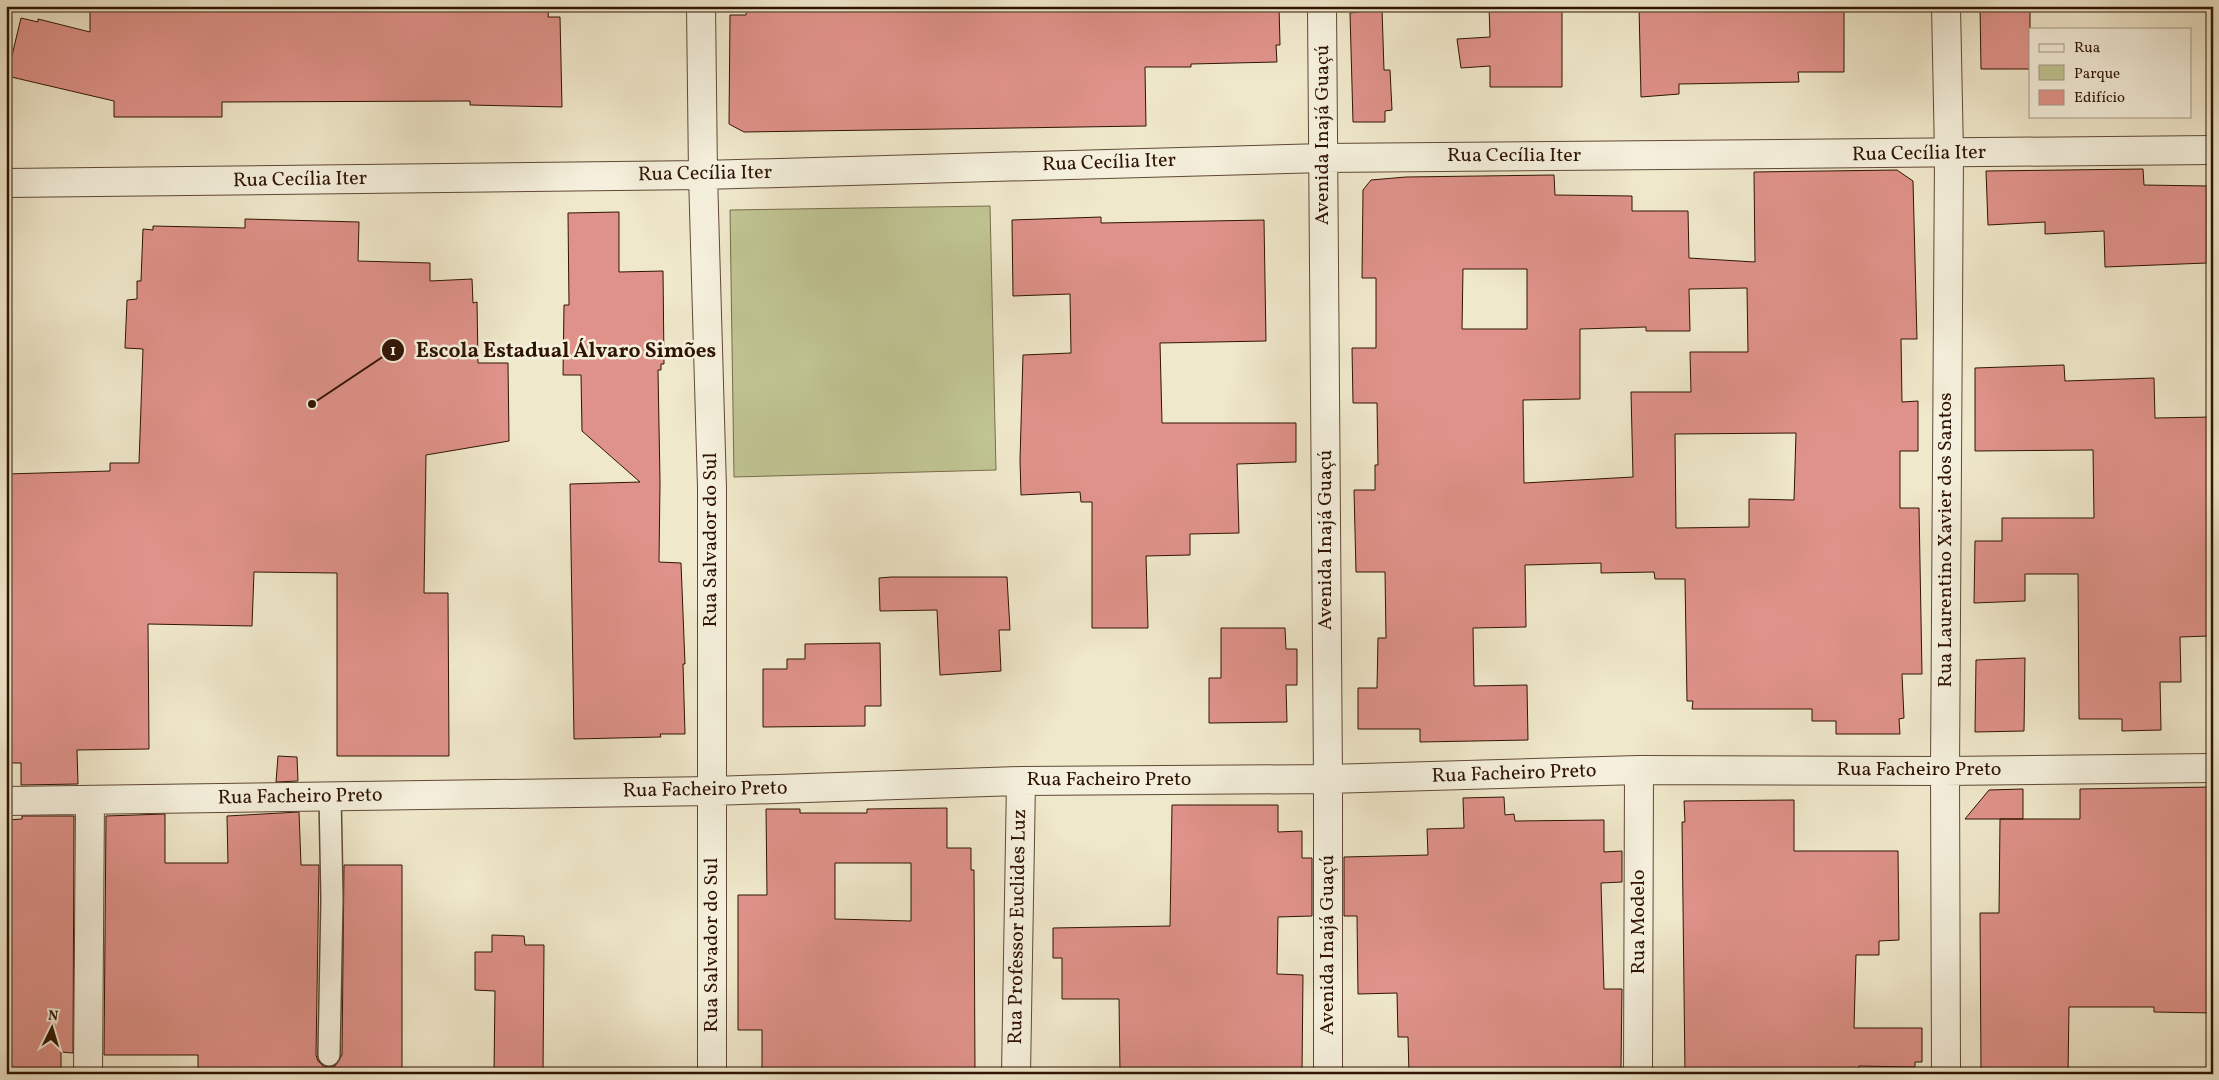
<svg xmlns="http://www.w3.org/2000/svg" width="2219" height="1080" viewBox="0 0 2219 1080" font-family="Vollkorn,serif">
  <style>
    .green { fill: #c0c493; stroke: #786c4b }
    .building { fill: #df9289; stroke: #2f1403; fill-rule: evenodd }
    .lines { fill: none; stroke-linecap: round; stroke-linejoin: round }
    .service-casing { stroke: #5f4935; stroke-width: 24 }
    .minor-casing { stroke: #5f4935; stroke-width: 30 }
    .service { stroke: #f5f0dd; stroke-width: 21 }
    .minor { stroke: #f5f0dd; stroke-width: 28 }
    .labels { text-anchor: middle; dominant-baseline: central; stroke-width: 5; stroke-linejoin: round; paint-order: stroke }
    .street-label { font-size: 20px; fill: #2f1403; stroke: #f5f0dd }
    .leader { fill: none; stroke: #2f1403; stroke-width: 2 }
    .callout-dot { fill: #2f1403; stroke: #f5f0dd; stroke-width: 2 }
    .mark-label { font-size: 15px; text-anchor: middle; font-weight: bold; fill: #fff }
    .callout-label { font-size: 21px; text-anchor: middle; font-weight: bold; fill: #2f1403; stroke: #f5f0dd; stroke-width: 5; stroke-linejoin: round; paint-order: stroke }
  </style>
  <rect width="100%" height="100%" fill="#f0e8cb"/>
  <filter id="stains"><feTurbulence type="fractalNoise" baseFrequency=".004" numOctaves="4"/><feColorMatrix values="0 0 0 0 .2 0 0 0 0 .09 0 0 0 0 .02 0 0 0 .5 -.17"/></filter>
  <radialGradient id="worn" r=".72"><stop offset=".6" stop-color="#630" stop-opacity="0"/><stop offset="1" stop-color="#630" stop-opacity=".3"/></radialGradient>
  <!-- green -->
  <path class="green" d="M990,206L996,470L734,477L730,210Z"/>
  <!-- building -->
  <path class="building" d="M114,6H549L548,17H560L562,107L470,105V101L222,102V117H114V101L7,76L21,18L38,22V19L90,32V8H114Z
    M747,6H1279L1280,45H1276L1277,62L1191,64V67H1145L1146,126L744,132L729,124L730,15H746Z
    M1489,6H1562V87H1490V66L1461,68L1457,39L1490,37Z
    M1639,6H1844V72H1798L1799,82L1679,84V94L1641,97Z
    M1980,6H2030V69H1981Z
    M1382,9L1384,70H1390L1392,110L1385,111V122H1353L1350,13Z
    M2143,169L2144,185L2207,186V263L2105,267L2104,231L2045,234V222L1988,225L1986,171Z
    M1897,170L1913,181L1917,339H1901L1902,402L1918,401V451H1900V508H1919L1922,674H1902L1904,718L1899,719L1900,734H1836V721H1812V709H1692L1693,701H1687L1685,579H1655L1654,572L1601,573V563L1525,565L1526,627L1473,628L1474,686L1527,685L1528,740L1420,742V729H1358V688H1377L1378,638H1386L1385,572H1356L1354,490H1375V465H1378L1377,403H1353L1352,348H1376V278H1362L1363,190L1371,180L1406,177L1554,175L1555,195L1632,196V211H1688L1689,258L1755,262L1754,172ZM1463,269H1527V329H1462ZM1747,288L1748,352H1690L1691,392H1631L1633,477L1524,483L1523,400L1580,399V329L1646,327V331H1690L1689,289ZM1796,433L1794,500L1749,499V527L1676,528L1675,434Z
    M619,212V272L663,271L664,364H661V370H658L660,482L659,562L681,563L685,664H683L685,734H660L661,737L574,739L570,484L640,482L582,431L581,375H563L564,305H569L568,213Z
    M1101,217V223L1264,220L1266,341L1160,343L1162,423H1296V462L1237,464L1239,533L1190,534V555L1146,556L1148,628H1092V502H1081L1080,492L1021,495L1020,460L1023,355L1071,353L1070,294L1013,296L1012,220Z
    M245,219L359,222L358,261L430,263V281L472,279L473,303L477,302L478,363H508L509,441L426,455L424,593H448L449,756H337V573L254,572L252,626L148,624L149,749L77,750L78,784L21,785V763H6V474L110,471V463H139L143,349L125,348L127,300L137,299V281H141L143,229L153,230V226L245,228Z
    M2064,365L2065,381L2154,378L2155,418L2213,417V525H2211L2213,596H2208L2209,636L2180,637L2181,682H2160L2161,730L2122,731V719H2079L2078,574H2025V601L1974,603L1975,541H2002V518H2094L2093,450L1975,451V368Z
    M891,577H1007L1010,630H999L1001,671L940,675L937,610L880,611L879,578Z
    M1221,628H1285L1286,649H1297V685H1286L1287,722L1209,723V678H1221Z
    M880,643L881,706H865V726L763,727V669H787V659H805V644Z
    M2025,658L2024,731L1975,732L1976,660Z
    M278,756L297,757L298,781L276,782Z
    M2213,787V1013L2154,1012V1007H2069L2068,1074H2004V1071H1981L1980,913H1999L2000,819H2080V789Z
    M2023,789V819H1965L1989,790Z
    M1504,797L1505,815L1514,814L1515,821L1604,820V852L1622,851V882L1601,883L1604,989H1622L1621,1068L1519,1071V1074H1409L1408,1037H1398L1397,993L1358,994L1357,916H1344V857L1428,855L1427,829L1464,828L1463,798Z
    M1794,800V851H1898L1899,940L1879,941V955H1856L1854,1028H1922V1062H1915V1067L1859,1066V1074H1685L1682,822H1685L1684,801Z
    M1172,805H1278V832L1302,831V858H1312V916L1278,917L1277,974L1303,975L1302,1074H1120L1119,999H1062V958H1053V928L1170,926Z
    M947,808V848H971V870H974L975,1074L848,1071V1074H762V1030H738V895H767L766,809H800V813H867V809ZM835,863H911V921L835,919Z
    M299,812L301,865H319L316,1055L318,1061L323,1066L329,1067L335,1066L342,1055L344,865H402V1073L198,1074V1055H104L106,816L165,814V863H228L227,816Z
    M22,816H74L73,1053L61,1052V1074H6V820L22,819Z
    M492,935L524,936L525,945H544L543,1074H494L495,991L475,990V952H492Z"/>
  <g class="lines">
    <!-- service casing -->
    <g class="service-casing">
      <path id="service" d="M329,1055L332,899L330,796"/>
    </g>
    <!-- minor casing -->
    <g class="minor-casing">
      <path id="minor" d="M701,6L703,175L712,488V1074
        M1322,6L1328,779V1074
        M6,183L703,175L1323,158L2213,150
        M6,801L712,791L1021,781L1328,779L1639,770L1945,771L2213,768
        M88,1074L90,800
        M1016,1074L1021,781
        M1638,1074L1639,770
        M1946,1074L1945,771L1949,154L1946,6"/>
    </g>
    <!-- service -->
    <use href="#service" class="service"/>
    <!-- minor -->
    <use href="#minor" class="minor"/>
  </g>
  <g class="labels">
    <!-- street labels -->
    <g class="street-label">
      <text transform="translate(1323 135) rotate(-90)">Avenida Inajá Guaçú</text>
      <text transform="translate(1919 154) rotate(-1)">Rua Cecília Iter</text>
      <text x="1514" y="156">Rua Cecília Iter</text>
      <text transform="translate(1109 163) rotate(-2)">Rua Cecília Iter</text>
      <text transform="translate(705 174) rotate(-1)">Rua Cecília Iter</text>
      <text transform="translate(300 180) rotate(-1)">Rua Cecília Iter</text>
      <text transform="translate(711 540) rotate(-90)">Rua Salvador do Sul</text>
      <text transform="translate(1326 540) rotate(-90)">Avenida Inajá Guaçú</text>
      <text transform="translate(1946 540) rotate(-90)">Rua Laurentino Xavier dos Santos</text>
      <text x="1919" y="770">Rua Facheiro Preto</text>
      <text transform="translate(1514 774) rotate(-2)">Rua Facheiro Preto</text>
      <text x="1109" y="780">Rua Facheiro Preto</text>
      <text transform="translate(705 790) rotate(-1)">Rua Facheiro Preto</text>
      <text transform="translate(300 797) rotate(-1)">Rua Facheiro Preto</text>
      <text transform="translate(1639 922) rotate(-90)">Rua Modelo</text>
      <text transform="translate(1018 927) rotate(-89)">Rua Professor Euclides Luz</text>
      <text transform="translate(712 945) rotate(-90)">Rua Salvador do Sul</text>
      <text transform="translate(1328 945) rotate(-90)">Avenida Inajá Guaçú</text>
    </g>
  </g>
  <!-- callouts -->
  <path class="leader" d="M312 404L393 350"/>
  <g class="callout-dot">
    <circle cx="312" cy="404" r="5"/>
    <circle cx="393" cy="350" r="12"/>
  </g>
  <g class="mark-label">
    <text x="393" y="355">1</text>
  </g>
  <g class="callout-label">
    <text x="566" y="357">Escola Estadual Álvaro Simões</text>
  </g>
  <!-- margin -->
  <rect width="2219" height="1080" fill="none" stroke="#f0e8cb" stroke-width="25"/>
  <rect x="8" y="8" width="2204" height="1065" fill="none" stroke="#2f1403" stroke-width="2.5"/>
  <rect x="12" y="12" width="2194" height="1055" fill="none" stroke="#2f1403"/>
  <!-- legend -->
  <rect x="2029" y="28" width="162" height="90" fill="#f5f0dd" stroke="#a69886"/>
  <rect x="2039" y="44" width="25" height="8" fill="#f5f0dd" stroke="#a69886"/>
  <text x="2074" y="52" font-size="15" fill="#2f1403">Rua</text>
  <rect x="2039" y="65" width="25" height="15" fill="#c0c493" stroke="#a69886"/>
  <text x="2074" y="78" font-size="15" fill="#2f1403">Parque</text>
  <rect x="2039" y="90" width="25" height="15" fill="#df9289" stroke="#a69886"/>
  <text x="2074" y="102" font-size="15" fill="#2f1403">Edifício</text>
  <!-- north arrow -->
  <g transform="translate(52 1028) rotate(5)" stroke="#f5f0dd" stroke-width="4" paint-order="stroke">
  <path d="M0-4L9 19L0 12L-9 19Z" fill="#2f1403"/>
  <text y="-8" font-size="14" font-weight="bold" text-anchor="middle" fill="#2f1403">N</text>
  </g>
  <rect width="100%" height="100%" filter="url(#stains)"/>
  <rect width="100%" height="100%" fill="url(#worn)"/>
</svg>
